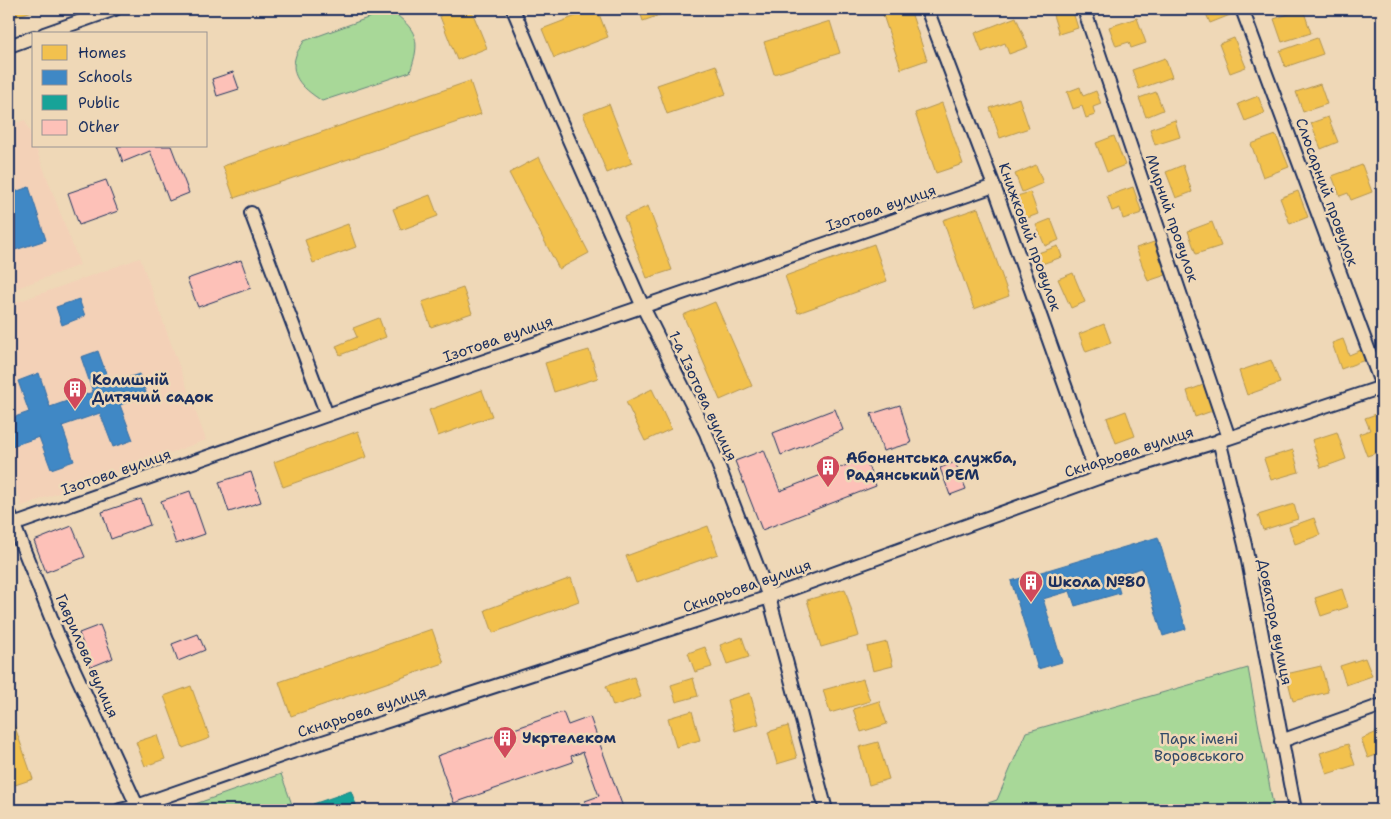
<svg xmlns="http://www.w3.org/2000/svg" width="1391" height="819" viewBox="0 0 1391 819" font-family="'Shantell Sans',sans-serif">
  <style>
    .built { fill: #f3d1b7 }
    .green { fill: #a8d898; stroke: #62847b }
    .homes { fill: #f2c14e; stroke: #b29553 }
    .schools { fill: #3f88c5; stroke: #346da6 }
    .public { fill: #17a398; stroke: #188087 }
    .building { fill: #fdc1b8; stroke: #1b2f5e }
    .lines { fill: none; stroke-linecap: round; stroke-linejoin: round }
    .street-casing { stroke: #1b2f5e; stroke-width: 16 }
    .street { stroke: #efd8b7; stroke-width: 12 }
    .labels { text-anchor: middle; dominant-baseline: central; stroke-width: 5; stroke-linejoin: round; paint-order: stroke }
    .street-label { font-size: 15px; fill: #1b2f5e; stroke: #efd8b7 }
    .poi-label { font-size: 15px; font-weight: bold; fill: #1b2f5e; stroke: #efd8b7; text-anchor: start }
    .park-label { font-size: 15px; fill: #304867; stroke: #efd8b7 }
  </style>
  <rect width="100%" height="100%" fill="#efd8b7"/>
  <filter id="ink" filterUnits="userSpaceOnUse"><feTurbulence type="fractalNoise" baseFrequency=".02" numOctaves="2"/><feDisplacementMap in="SourceGraphic" scale="10" xChannelSelector="R" yChannelSelector="G"/><feConvolveMatrix kernelMatrix="1 2 1 2 8 2 1 2 1" color-interpolation-filters="sRGB"/></filter>
  <g filter="url(#ink)">
    <!-- built -->
    <path class="built" d="M25,120L34,143V146H35L80,265L9,291V126Z
      M140,258L206,440L22,506L9,470V305Z"/>
    <!-- green -->
    <path class="green" d="M390,10C418,30 421,41 410,72L322,101C306,90 288,78 296,55C298,50 302,45 304,41Z
      M1248,668L1274,810H967L997,800L1026,732Z
      M281,774L294,810H178Z"/>
    <!-- homes -->
    <path class="homes" d="M9,9H35V10L9,19Z
      M437,9H471L487,48L457,60Z
      M594,9H597L608,37L554,58L542,29Z
      M639,9H676L643,21Z
      M881,9H910L927,60L901,69Z
      M1051,9H1072L1078,28L1059,34Z
      M1204,9H1228L1230,15L1210,23Z
      M1303,9L1311,33L1282,42L1274,19Z
      M1016,17L1028,47L1009,54L1005,43L982,52L975,33Z
      M1137,18L1146,43L1131,48L1129,42L1116,46L1109,27Z
      M830,21L840,53L774,74L764,42Z
      M1234,38L1246,67L1230,73L1219,44Z
      M1317,38L1323,54L1285,67L1280,51Z
      M1165,58L1172,77L1139,89L1132,70Z
      M716,65L726,94L667,114L657,85Z
      M470,81L481,114L234,198L223,166Z
      M1320,84L1327,104L1303,112L1296,92Z
      M1080,87L1083,96L1096,91L1101,104L1093,107L1095,115L1086,118L1082,106L1073,109L1067,92Z
      M1156,92L1163,110L1146,117L1139,98Z
      M1258,96L1265,113L1245,121L1238,104Z
      M1019,98L1029,128L1000,138L990,108Z
      M942,103L963,164L936,173L915,113Z
      M609,104L632,163L607,173L583,114Z
      M1328,117L1338,142L1321,149L1311,123Z
      M1175,120L1180,137L1155,145L1150,129Z
      M1276,135L1289,167L1263,177L1251,144Z
      M1114,136L1125,165L1107,172L1096,143Z
      M539,157L589,253L559,269L509,173Z
      M1036,165L1043,183L1022,192L1015,174Z
      M1183,165L1192,192L1176,198L1166,172Z
      M1362,165L1372,192L1351,200L1348,193L1340,196L1332,176Z
      M1133,187L1142,213L1123,219L1120,208L1112,211L1107,196Z
      M1298,191L1308,217L1290,224L1280,198Z
      M1030,192L1038,214L1022,220L1014,197Z
      M430,195L438,216L401,230L393,209Z
      M648,206L672,270L647,278L624,217Z
      M978,208L1009,296L974,309L943,220Z
      M1051,219L1059,240L1045,246L1036,225Z
      M1212,222L1221,246L1196,254L1188,231Z
      M348,224L356,247L313,263L305,240Z
      M1154,242L1166,275L1148,281L1136,248Z
      M874,244L887,281L798,313L785,276Z
      M1058,246L1062,257L1039,265L1035,254Z
      M1073,273L1085,302L1071,308L1058,279Z
      M463,288L472,313L431,327L422,302Z
      M715,302L752,386L720,400L683,315Z
      M379,318L386,337L340,355L336,346L357,337L353,328Z
      M1104,324L1111,343L1086,352L1079,334Z
      M1343,339L1349,355L1361,350L1365,360L1341,369L1332,343Z
      M589,350L598,378L554,392L545,363Z
      M1271,360L1280,383L1247,395L1239,371Z
      M1206,384L1215,410L1195,417L1187,391Z
      M652,389L671,429L645,441L626,402Z
      M482,390L492,416L438,436L429,410Z
      M1126,411L1135,436L1116,443L1107,418Z
      M1382,412V451L1367,456L1359,434L1370,430L1365,418Z
      M358,431L367,457L283,487L274,462Z
      M1337,432L1346,459L1321,468L1312,440Z
      M1293,450L1299,472L1271,480L1264,459Z
      M1294,504L1298,519L1263,530L1258,515Z
      M1314,518L1320,535L1295,544L1289,527Z
      M708,526L718,554L636,583L626,556Z
      M571,578L579,601L493,633L485,610Z
      M845,589L859,636L821,647L807,600Z
      M1342,589L1348,607L1321,616L1315,598Z
      M432,629L444,663L291,716L279,682Z
      M742,637L749,657L727,664L720,645Z
      M887,642L893,666L873,671L867,647Z
      M705,647L712,667L695,672L688,653Z
      M1365,658L1372,676L1346,685L1340,666Z
      M1321,666L1328,692L1293,701L1286,674Z
      M634,677L641,697L613,706L606,686Z
      M693,678L698,696L676,702L671,685Z
      M863,679L870,701L830,713L823,690Z
      M191,686L210,738L183,748L164,696Z
      M750,693L759,724L735,731L727,700Z
      M879,701L887,724L861,732L853,709Z
      M9,710L33,779L9,787Z
      M692,711L700,740L676,747L668,718Z
      M788,726L797,758L777,764L768,732Z
      M1382,730V753L1368,758L1361,739Z
      M157,735L165,759L145,766L136,742Z
      M878,742L889,779L869,785L859,747Z
      M1348,744L1355,765L1327,774L1320,753Z"/>
    <!-- schools -->
    <path class="schools" d="M29,187L46,240L9,252V194Z
      M79,299L85,316L62,325L56,307Z
      M98,351L110,384L139,374L147,395L120,405L133,440L113,447L100,413L62,426L74,461L51,469L39,437L12,446L9,437V419L29,412L18,381L39,373L50,407L93,392L81,357Z
      M1158,537L1186,629L1163,636L1142,568L1115,576L1120,593L1075,606L1070,591L1043,599L1062,662L1038,669L1011,581Z"/>
    <!-- public -->
    <path class="public" d="M351,791L358,810H316L313,804Z"/>
    <!-- building -->
    <path class="building" d="M233,72L239,89L217,96L212,79Z
      M117,146H171L189,193L169,201L150,151L123,162Z
      M106,180L118,211L79,225L68,193Z
      M241,260L251,288L198,307L187,279Z
      M900,405L911,443L883,451L871,414Z
      M835,409L843,430L781,455L773,433Z
      M764,450L780,491L865,458L876,486L762,530L735,461Z
      M955,462L966,489L950,495L940,468Z
      M251,472L261,502L229,512L219,482Z
      M190,491L205,534L176,544L161,501Z
      M141,499L150,525L111,539L102,512Z
      M72,526L85,557L46,572L34,541Z
      M100,625L113,658L91,667L79,633Z
      M198,634L205,650L178,661L172,644Z
      M563,712L568,725L590,717L624,810H588L585,801L599,796L583,752L571,756L573,762L454,803L437,756Z"/>
    <g class="lines">
      <!-- street casing -->
      <g class="street-casing">
        <path id="street" d="M513,9L553,104L643,307L706,433L769,597L826,810
          M927,9L994,186L1098,478
          M1084,9L1229,438
          M1242,9L1382,386
          M44,34L115,9
          M9,46L34,37
          M251,213L327,415
          M1219,440L1245,545L1295,810
          M9,513L58,635L139,810
          M13,525L327,415L994,186
          M1281,741L1382,705
          M120,810L137,806L289,753L769,597L1098,478L1229,438L1382,387"/>
      </g>
      <!-- street -->
      <use href="#street" class="street"/>
    </g>
  </g>
  <!-- icons -->
  <defs>
    <g id="building-pin" transform="scale(1.25)"><path d="M0 17L-7.5 6A9.5 9.5 0 1 1 7.5 6Z" fill="#d1495b" stroke="#efd8b7"/><path d="M-4-6H4V6H1V3H-1V6H-4ZM-2.5-4.3h1.7v1.8h-1.7ZM.8-4.3h1.7v1.8H.8ZM-2.5-1h1.7V.8h-1.7ZM.8-1h1.7V.8H.8Z" fill="#fff"/></g>
  </defs>
  <g fill-rule="evenodd">
    <use href="#building-pin" x="75" y="389"/>
    <use href="#building-pin" x="828" y="467"/>
    <use href="#building-pin" x="1031" y="582"/>
    <use href="#building-pin" x="505" y="738"/>
  </g>
  <g class="labels">
    <!-- street labels -->
    <g class="street-label">
      <text transform="translate(1327 192) rotate(70)">Слюсарний провулок</text>
      <text transform="translate(881 208) rotate(-19)">Ізотова вулиця</text>
      <text transform="translate(1172 218) rotate(71)">Мирний провулок</text>
      <text transform="translate(1030 237) rotate(70)">Книжковий провулок</text>
      <text transform="translate(498 339) rotate(-19)">Ізотова вулиця</text>
      <text transform="translate(703 396) rotate(65)">1-а Ізотова вулиця</text>
      <text transform="translate(1129 452) rotate(-18)">Скнарьова вулиця</text>
      <text transform="translate(116 472) rotate(-19)">Ізотова вулиця</text>
      <text transform="translate(747 586) rotate(-19)">Скнарьова вулиця</text>
      <text transform="translate(1275 622) rotate(79)">Доватора вулиця</text>
      <text transform="translate(87 656) rotate(66)">Гаврилова вулиця</text>
      <text transform="translate(362 712) rotate(-18)">Скнарьова вулиця</text>
    </g>
    <!-- poi labels -->
    <g class="poi-label">
      <text x="92" y="380">Колишній<tspan x="92" dy="17">Дитячий садок</tspan></text>
      <text x="846" y="458">Абонентська служба,<tspan x="846" dy="17">Радянський РЕМ</tspan></text>
      <text x="1048" y="582">Школа №80</text>
      <text x="522" y="738">Укртелеком</text>
    </g>
    <!-- park labels -->
    <g class="park-label">
      <text x="1199" y="739">Парк імені<tspan x="1199" dy="17">Воровського</tspan></text>
    </g>
  </g>
  <!-- margin -->
  <rect width="1391" height="819" fill="none" stroke="#efd8b7" stroke-width="30"/>
  <rect x="15" y="15" width="1361" height="789" fill="none" stroke="#1b2f5e" stroke-width="2" filter="url(#ink)"/>
  <!-- legend -->
  <rect x="32" y="32" width="175" height="115" fill="#efd8b7" stroke="#9a9493"/>
  <rect x="42" y="45" width="25" height="15" fill="#f2c14e" stroke="#9a9493"/>
  <text x="78" y="58" font-size="15" fill="#1b2f5e">Homes</text>
  <rect x="42" y="70" width="25" height="15" fill="#3f88c5" stroke="#9a9493"/>
  <text x="78" y="82" font-size="15" fill="#1b2f5e">Schools</text>
  <rect x="42" y="95" width="25" height="15" fill="#17a398" stroke="#9a9493"/>
  <text x="78" y="108" font-size="15" fill="#1b2f5e">Public</text>
  <rect x="42" y="120" width="25" height="15" fill="#fdc1b8" stroke="#9a9493"/>
  <text x="78" y="132" font-size="15" fill="#1b2f5e">Other</text>
</svg>
